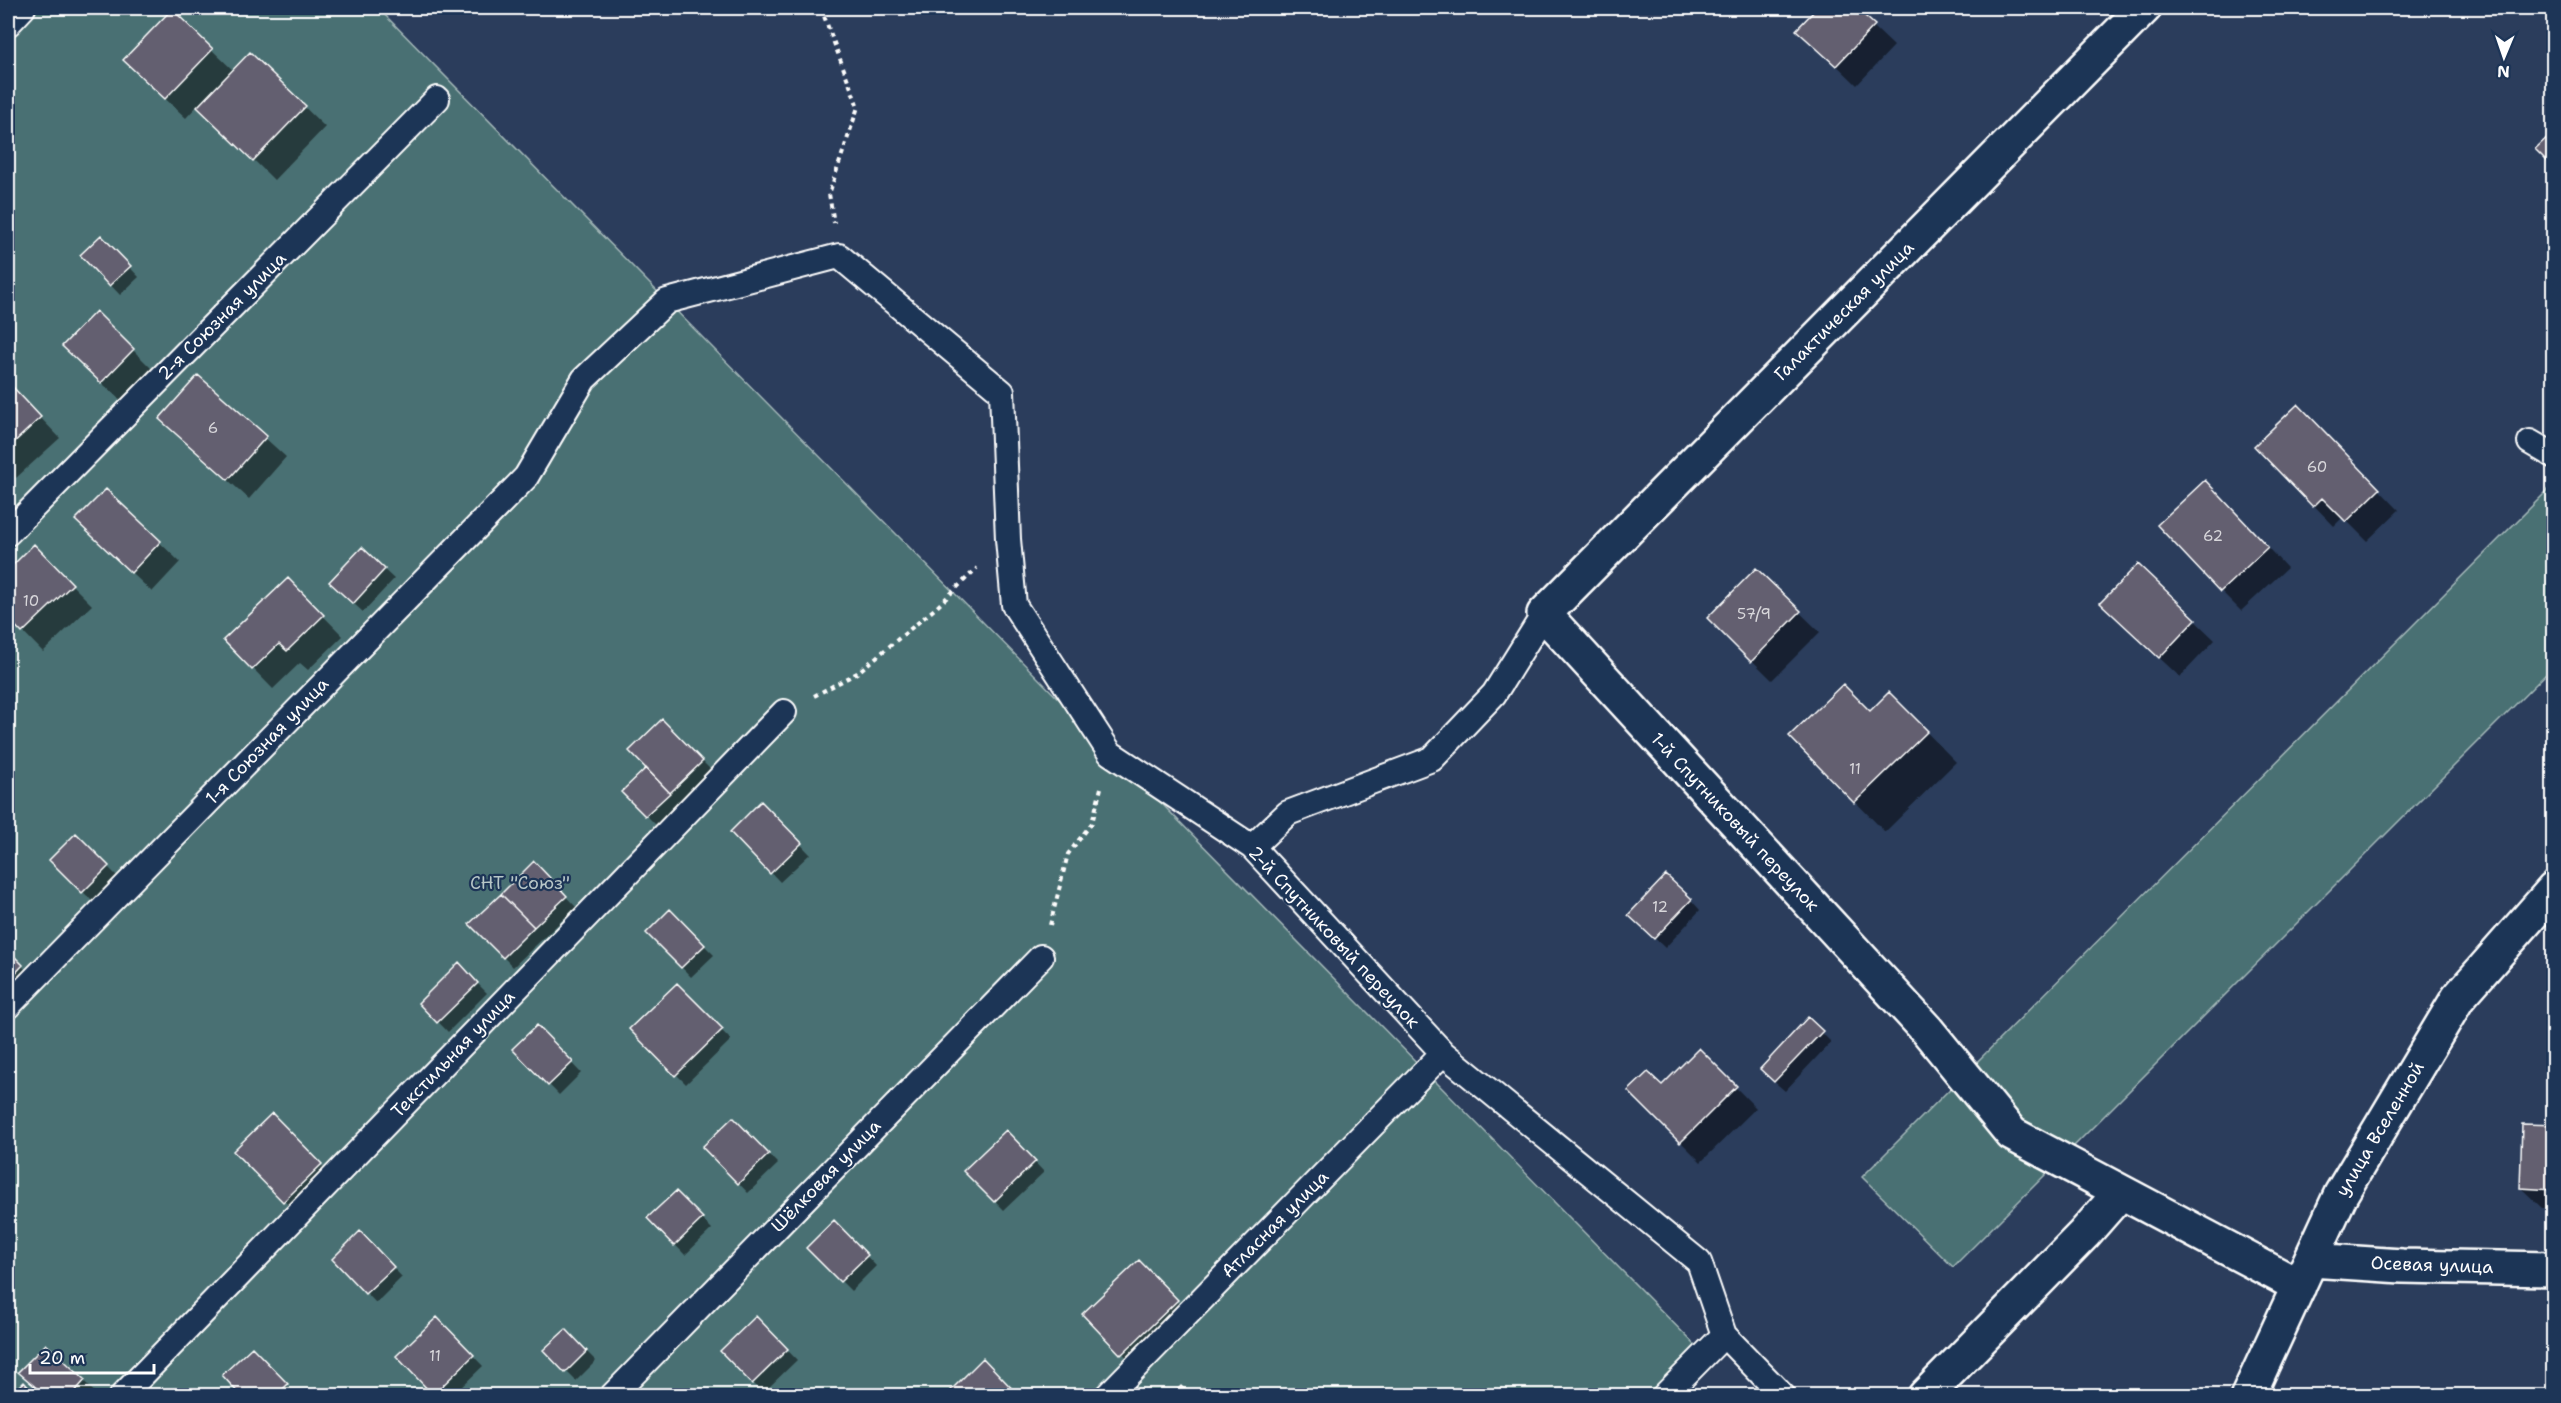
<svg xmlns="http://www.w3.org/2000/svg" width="2561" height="1403" viewBox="0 0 2561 1403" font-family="'Shantell Sans',sans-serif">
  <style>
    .green { fill: #4a7073; stroke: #a4b8b9; stroke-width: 1.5 }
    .shadow { fill: #0007 }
    .building { fill: #635f6f; stroke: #fff; stroke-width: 1.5 }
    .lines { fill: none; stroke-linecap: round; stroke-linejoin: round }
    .service-casing { stroke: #fff; stroke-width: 28 }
    .minor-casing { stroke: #fff; stroke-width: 38 }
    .path { stroke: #fff; stroke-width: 4; stroke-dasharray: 4.5 4.5; stroke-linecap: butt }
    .service { stroke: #1d3557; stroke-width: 24 }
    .minor { stroke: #1d3557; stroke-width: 33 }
    .labels { text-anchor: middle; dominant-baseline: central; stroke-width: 4.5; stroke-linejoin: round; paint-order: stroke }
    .number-label { font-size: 15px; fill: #d8d7db }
    .street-label { font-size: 18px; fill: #fff; stroke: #1d3557 }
    .park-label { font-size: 18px; fill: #b7c6c7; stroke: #1d3557 }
  </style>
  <rect width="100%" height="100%" fill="#2b3d5c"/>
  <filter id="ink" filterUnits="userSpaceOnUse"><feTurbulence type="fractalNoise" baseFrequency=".0167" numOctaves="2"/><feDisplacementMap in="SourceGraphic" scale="12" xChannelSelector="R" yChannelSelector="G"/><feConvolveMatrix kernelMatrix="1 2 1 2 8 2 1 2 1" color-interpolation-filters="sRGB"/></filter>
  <g filter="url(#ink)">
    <!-- green -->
    <path class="green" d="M8,8H378L1700,1350L1655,1396L8,1395Z
      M2553,485V667L1953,1267L1862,1177Z"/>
    <!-- shadow -->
    <path class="shadow" d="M1819,8H1854L1894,46L1857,85L1799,29Z
      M212,50L234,71L250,54L325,127L274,180L198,105L186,118L145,80Z
      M101,237L139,277L120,295L82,255Z
      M96,313L153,370L122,402L84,366Z
      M198,377L286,457L249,499L161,419Z
      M12,388L60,438L16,478L8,469V393Z
      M2298,406L2399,510L2367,541L2343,517L2334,526L2256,446Z
      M106,491L180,562L152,592L97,540Z
      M2225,502L2287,568L2241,611L2221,591Z
      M34,547L92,605L43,652L8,616V572Z
      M362,549L394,579L363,612L341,592Z
      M2138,566L2215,640L2180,677L2122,623Z
      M1756,570L1820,632L1772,680L1709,618Z
      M288,580L343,636L308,670L300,663L273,689L225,640Z
      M1889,694L1956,762L1885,832L1791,736L1870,713Z
      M662,721L712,771L656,825L623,792L648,768Z
      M761,803L810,854L780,882L732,832Z
      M76,835L118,877L93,902L52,860Z
      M534,863L576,907L513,967L471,924Z
      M1691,900L1700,910L1665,948L1630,915Z
      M670,911L714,955L691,977L648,933Z
      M8,952L32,976L8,996Z
      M459,965L487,993L448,1032L420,1003Z
      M677,985L731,1040L686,1084L631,1029Z
      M1808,1019L1831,1042L1785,1091L1771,1079Z
      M537,1027L581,1073L559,1095L514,1049Z
      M1699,1050L1756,1108L1701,1162L1630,1091L1662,1087Z
      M272,1115L330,1175L294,1211L235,1151Z
      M733,1119L778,1164L748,1193L704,1147Z
      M2554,1127V1208H2542L2521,1188Z
      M1006,1132L1044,1172L1004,1210L966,1171Z
      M676,1193L712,1229L685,1255L649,1218Z
      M834,1222L876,1266L851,1291L808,1248Z
      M360,1233L402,1277L376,1303L334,1259Z
      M1139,1262L1186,1311L1132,1363L1085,1314Z
      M756,1318L797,1360L763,1393L722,1351Z
      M437,1319L483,1366L452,1396H436L398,1356Z
      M566,1331L596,1361L576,1381L545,1350Z
      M46,1346L84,1381L98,1396H45L40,1392L20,1372Z
      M252,1349L296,1395V1396H244Z"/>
    <!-- building -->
    <path class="building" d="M1817,8H1856L1875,25L1836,66L1796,30Z
      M172,9L213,49L165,99L123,60Z
      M250,52L306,106L253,161L197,107Z
      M2554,131V168L2535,149Z
      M101,235L131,266L109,286L80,255Z
      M96,311L134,349L101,383L62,346Z
      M198,375L267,436L228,480L159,419Z
      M12,386L41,417L8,448V391Z
      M2298,404L2380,489L2346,522L2322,498L2313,507L2254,446Z
      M2205,480L2268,547L2220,592L2157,525Z
      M106,489L161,541L131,573L75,520Z
      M34,544L73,584L22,633L8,618V570Z
      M362,547L385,569L353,604L329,582Z
      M2138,564L2196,619L2159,658L2100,603Z
      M1756,568L1801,611L1751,662L1707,618Z
      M288,578L324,615L287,651L279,644L252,670L223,640Z
      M1843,684L1870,711L1889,692L1928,731L1854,803L1789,736Z
      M662,719L703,761L670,793L629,751Z
      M646,768L670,793L645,816L621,792Z
      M761,801L802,843L770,874L730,832Z
      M76,833L109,866L82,893L49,860Z
      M534,861L567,896L534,927L501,894Z
      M1666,875L1692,899L1654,939L1628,915Z
      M501,894L534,927L503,958L469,924Z
      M670,909L705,945L681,968L646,933Z
      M8,950L23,965L8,981Z
      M459,962L478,983L437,1023L418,1003Z
      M677,983L723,1029L675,1076L629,1029Z
      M1808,1017L1823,1031L1774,1082L1760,1069Z
      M537,1025L573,1062L548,1086L512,1049Z
      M1699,1048L1737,1086L1680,1143L1628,1091L1648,1072L1662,1085Z
      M272,1113L322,1164L283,1202L233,1151Z
      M733,1117L769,1154L738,1184L702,1147Z
      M2522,1124L2554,1125V1190L2520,1188Z
      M1006,1130L1036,1161L994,1202L963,1171Z
      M676,1191L703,1218L674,1246L647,1218Z
      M834,1220L868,1255L840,1282L806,1248Z
      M360,1231L394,1267L365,1294L332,1259Z
      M1139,1260L1178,1300L1121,1355L1082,1314Z
      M756,1316L788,1349L752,1384L720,1351Z
      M437,1317L474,1355L433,1395L396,1356Z
      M566,1329L587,1351L565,1373L543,1350Z
      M46,1344L85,1380L71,1396H46L18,1372Z
      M252,1347L288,1384L276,1396H241L222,1375Z
      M983,1358L1019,1396H956L951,1390Z
      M24,1382L36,1396H10Z
      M1181,1386L1191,1396H1172Z"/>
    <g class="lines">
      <!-- service casing -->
      <g class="service-casing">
        <path id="service" d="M8,24L23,8
          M2530,442L2554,456
          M8,533L437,99
          M1252,847L1288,813L1432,759L1494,694L1544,614
          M8,1006L526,477L584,379L667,301L839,256L1002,392L1008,539L1014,605L1110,753L1252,847L1443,1053L1699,1262L1724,1335L1783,1396
          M122,1396L784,712
          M612,1396L1041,957
          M1107,1396L1443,1053
          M1664,1396L1724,1335"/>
      </g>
      <!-- minor casing -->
      <g class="minor-casing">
        <path id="minor" d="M2144,8L1544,614L1927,1030L2012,1134L2299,1286
          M2311,1260L2402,1266L2554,1269
          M1925,1396L2084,1234L2120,1193
          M2248,1396L2341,1194L2458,998L2554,889"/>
      </g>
      <!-- path -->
      <path class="path" d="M821,8L858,107L829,194L834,223
        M814,696L857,673L937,607L977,568
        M1050,925L1068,854L1092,823L1101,788"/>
      <!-- service -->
      <use href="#service" class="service"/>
      <!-- minor -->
      <use href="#minor" class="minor"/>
    </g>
  </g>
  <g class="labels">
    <!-- number labels -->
    <g class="number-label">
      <text x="213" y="428">6</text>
      <text x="2317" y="467">60</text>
      <text x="2213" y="536">62</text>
      <text x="31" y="601">10</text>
      <text x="1754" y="614">57/9</text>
      <text x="1855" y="769">11</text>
      <text x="1660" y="907">12</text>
      <text x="435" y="1356">11</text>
    </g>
    <!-- street labels -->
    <g class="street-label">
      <text transform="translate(1844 311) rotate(-45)">Галактическая улица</text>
      <text transform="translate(222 316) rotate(-45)">2-я Союзная улица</text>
      <text transform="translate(267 741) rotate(-46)">1-я Союзная улица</text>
      <text transform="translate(1735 822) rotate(47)">1-й Спутниковый переулок</text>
      <text transform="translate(1334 937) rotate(47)">2-й Спутниковый переулок</text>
      <text transform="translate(453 1054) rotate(-46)">Текстильная улица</text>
      <text transform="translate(2380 1129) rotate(-59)">улица Вселенной</text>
      <text transform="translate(826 1176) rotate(-46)">Шёлковая улица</text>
      <text transform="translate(1275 1224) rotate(-45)">Атласная улица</text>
      <text transform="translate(2432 1265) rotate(2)">Осевая улица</text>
    </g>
    <!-- park labels -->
    <g class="park-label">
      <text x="520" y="883">СНТ "Союз"</text>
    </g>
  </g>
  <!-- margin -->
  <rect width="2561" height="1403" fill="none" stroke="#1d3557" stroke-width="30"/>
  <rect x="15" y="15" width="2531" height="1373" fill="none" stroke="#fff" stroke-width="2" filter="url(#ink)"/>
  <!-- north arrow -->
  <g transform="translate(2504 57) rotate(182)" stroke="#1d3557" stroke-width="4.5" paint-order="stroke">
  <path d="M0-4.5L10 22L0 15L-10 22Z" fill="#ffffff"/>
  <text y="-9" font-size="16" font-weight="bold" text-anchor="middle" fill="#ffffff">N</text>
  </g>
  <!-- scale -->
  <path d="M30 1364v9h124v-9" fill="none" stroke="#ffffff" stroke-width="3"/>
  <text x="39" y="1364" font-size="18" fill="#ffffff" stroke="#1d3557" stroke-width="4.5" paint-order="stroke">20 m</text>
</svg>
